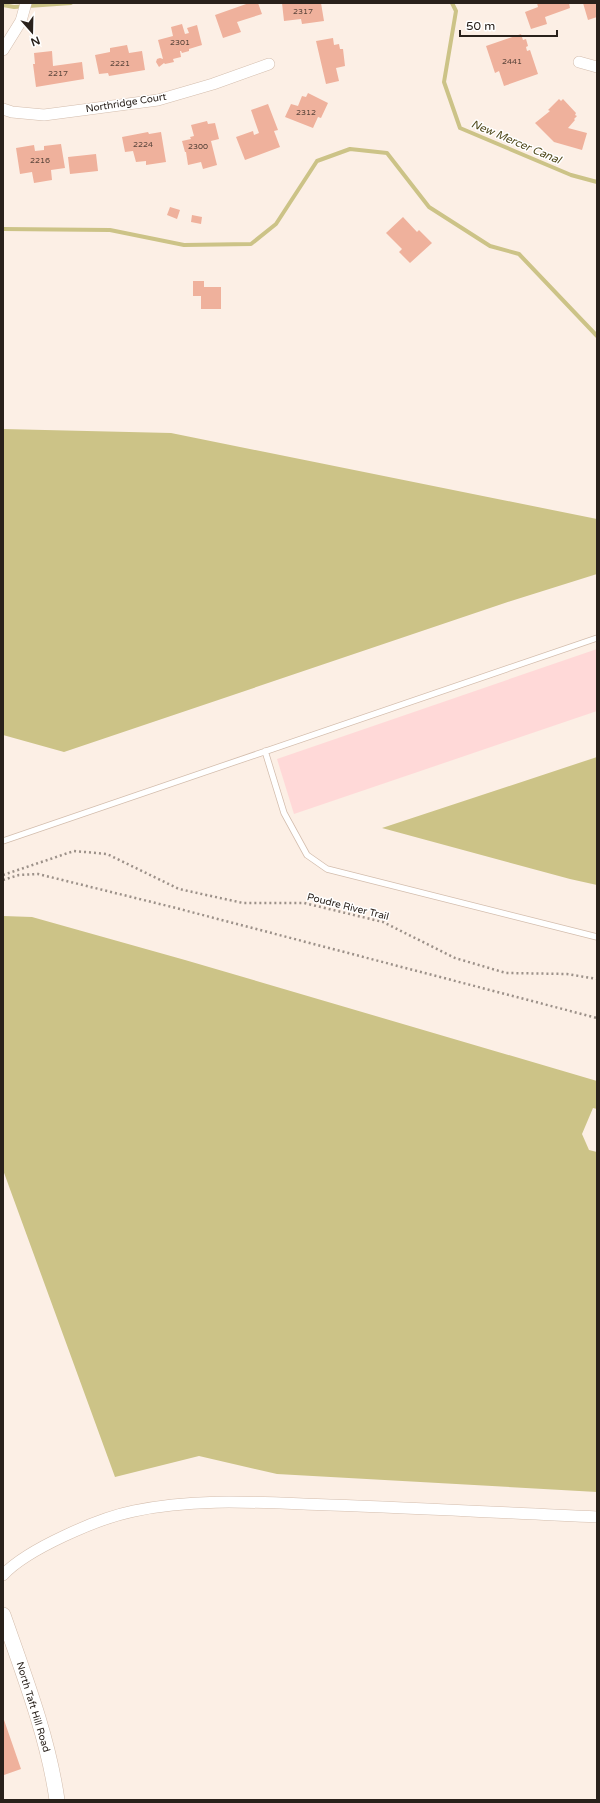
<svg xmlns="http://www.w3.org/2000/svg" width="600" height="1803" viewBox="0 0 600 1803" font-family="'Varela Round',sans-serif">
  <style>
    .green { fill: #ffd9d8 }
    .water { fill: #ccc387 }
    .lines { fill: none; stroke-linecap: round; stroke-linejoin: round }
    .stream { stroke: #ccc387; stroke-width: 4 }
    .building { fill: #efb19c }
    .lane-casing { stroke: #d3bdad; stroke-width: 7 }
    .street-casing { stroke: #d3bdad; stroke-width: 12 }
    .secondary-casing { stroke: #d3bdad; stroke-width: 16 }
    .path { stroke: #9c9189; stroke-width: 2.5; stroke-dasharray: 2 3; stroke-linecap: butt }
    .lane { stroke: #fff; stroke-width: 5.5 }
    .street { stroke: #fff; stroke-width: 11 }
    .secondary { stroke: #fff; stroke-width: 15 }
    .labels { text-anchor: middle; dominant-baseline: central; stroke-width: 3; stroke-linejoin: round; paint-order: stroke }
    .number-label { font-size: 8px; fill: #5a453b }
    .street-label { font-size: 10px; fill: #29211b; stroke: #fff }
    .water-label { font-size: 11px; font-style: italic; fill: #50491b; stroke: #fff }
  </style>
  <rect width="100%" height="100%" fill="#fcefe5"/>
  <!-- green -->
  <path class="green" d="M597,649V711L294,814L277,759Z"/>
  <!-- water -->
  <path class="water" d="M3,429L171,433L597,519V574L511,601L64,752L3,735Z
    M597,757V885L570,879L382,828Z
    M3,916L32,917L185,960L597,1081V1109L593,1108L582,1134L589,1150L597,1152V1492L277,1474L199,1456L115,1477L3,1170Z"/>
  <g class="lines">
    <!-- stream -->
    <path class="stream" d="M452,3L456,11L444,82L460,128L571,175L597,182
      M3,5L14,7L71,3
      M3,229L110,230L184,245L251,244L276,224L317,161L350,149L387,153L429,207L490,246L519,254L597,336"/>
  </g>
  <!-- building -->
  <path class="building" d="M249,3H258L262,14L237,22L241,32L223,38L215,15Z
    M282,3H321L324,21L302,24L301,19L284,21Z
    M537,3H569L570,8L545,17L547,24L531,29L525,12L538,7Z
    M583,3H597V17L588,20Z
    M182,24L185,34L189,33L187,28L197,25L202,45L189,49V51L182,53L181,51H180L181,57L173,59L174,62L165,64L164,63L159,67L156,62L157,59L160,58L163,59L158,40L173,36L171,27Z
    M521,34L523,40L526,39L528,46L526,47L527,51L530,50L538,74L504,86L499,71L495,73L486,46Z
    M333,38L334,45L339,44L340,49H343L345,66L336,68L339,81L326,84L316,41Z
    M127,45L129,53L142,51L145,70L109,76L108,73L99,74L95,55L110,52V48Z
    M52,51L53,66L82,62L84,79L36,87L33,64H35L34,53Z
    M308,93L328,103L321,118L318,117L313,128L285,117L291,104L298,106L302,96L306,97Z
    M559,99L561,101L563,99L576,113L575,115L577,116L574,119L575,120L568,128L587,133L582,150L554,142L535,123L550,111L548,110Z
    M268,104L278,130L274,131L280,147L245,160L236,137L253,131L254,135L259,133L251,110Z
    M207,121L208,124L215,123L219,139L211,141L217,165L203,169L201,162L188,165L186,152H185L182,141L191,139L190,137L194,136L191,125Z
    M148,132L149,134L161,132L166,162L146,165V161L136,162L133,151L125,152L122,137Z
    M61,144L65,168L51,170L52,180L34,183L32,172L20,174L16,148L34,145L35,151L44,150V146Z
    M96,154L98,171L70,174L68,157Z
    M170,207L180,210L177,219L167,215Z
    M192,215L202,217L201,224L191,222Z
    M403,217L417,232L419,230L432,243L410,263L399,252L402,249L386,233Z
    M193,281H204V287H221V309H201V296H193Z
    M3,1717L21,1769L4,1775L3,1773Z"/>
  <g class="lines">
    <!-- lane casing -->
    <g class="lane-casing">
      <path id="lane" d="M265,751L284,813L307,855L327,869L597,937
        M3,841L597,638"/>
    </g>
    <!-- street casing -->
    <g class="street-casing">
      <path id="street" d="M3,50L21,21L26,3
        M579,62L597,67
        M3,109L12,112L44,115L158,100L213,84L269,64
        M3,1575C27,1549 99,1518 134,1511C198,1497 266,1503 330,1505C419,1508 508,1513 597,1517"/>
    </g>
    <!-- secondary casing -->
    <g class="secondary-casing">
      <path id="secondary" d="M3,1615C24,1675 48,1737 57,1800"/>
    </g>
    <!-- path -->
    <path class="path" d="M3,875L74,851L107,854L179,889L243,903H304L383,922L455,958L506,973L567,974L597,979
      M3,880L19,875L38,874L172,907L597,1018"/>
    <!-- lane -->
    <use href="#lane" class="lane"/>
    <!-- street -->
    <use href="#street" class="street"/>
    <!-- secondary -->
    <use href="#secondary" class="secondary"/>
  </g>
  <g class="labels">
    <!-- number labels -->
    <g class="number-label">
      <text x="303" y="11">2317</text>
      <text x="180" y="42">2301</text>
      <text x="512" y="61">2441</text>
      <text x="120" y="63">2221</text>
      <text x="58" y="73">2217</text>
      <text x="306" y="112">2312</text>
      <text x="143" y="144">2224</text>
      <text x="198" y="146">2300</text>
      <text x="40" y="160">2216</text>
    </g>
    <!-- street labels -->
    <g class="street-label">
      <text transform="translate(126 103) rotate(-9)">Northridge Court</text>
      <text transform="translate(348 907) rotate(14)">Poudre River Trail</text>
      <text transform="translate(33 1707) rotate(73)">North Taft Hill Road</text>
    </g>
    <!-- water labels -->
    <g class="water-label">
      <text transform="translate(516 142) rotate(23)">New Mercer Canal</text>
    </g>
  </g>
  <!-- border -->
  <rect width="600" height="1803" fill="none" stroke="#29211b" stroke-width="8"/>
  <!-- north arrow -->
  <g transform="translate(32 32) rotate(160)" stroke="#ffffff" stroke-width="3" paint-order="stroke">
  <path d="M0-3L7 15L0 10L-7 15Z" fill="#29211b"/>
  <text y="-6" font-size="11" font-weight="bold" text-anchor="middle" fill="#29211b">N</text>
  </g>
  <!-- scale -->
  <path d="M460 30v6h97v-6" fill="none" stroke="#29211b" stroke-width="2"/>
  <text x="466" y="30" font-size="12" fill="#29211b" stroke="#ffffff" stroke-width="3" paint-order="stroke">50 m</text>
</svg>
